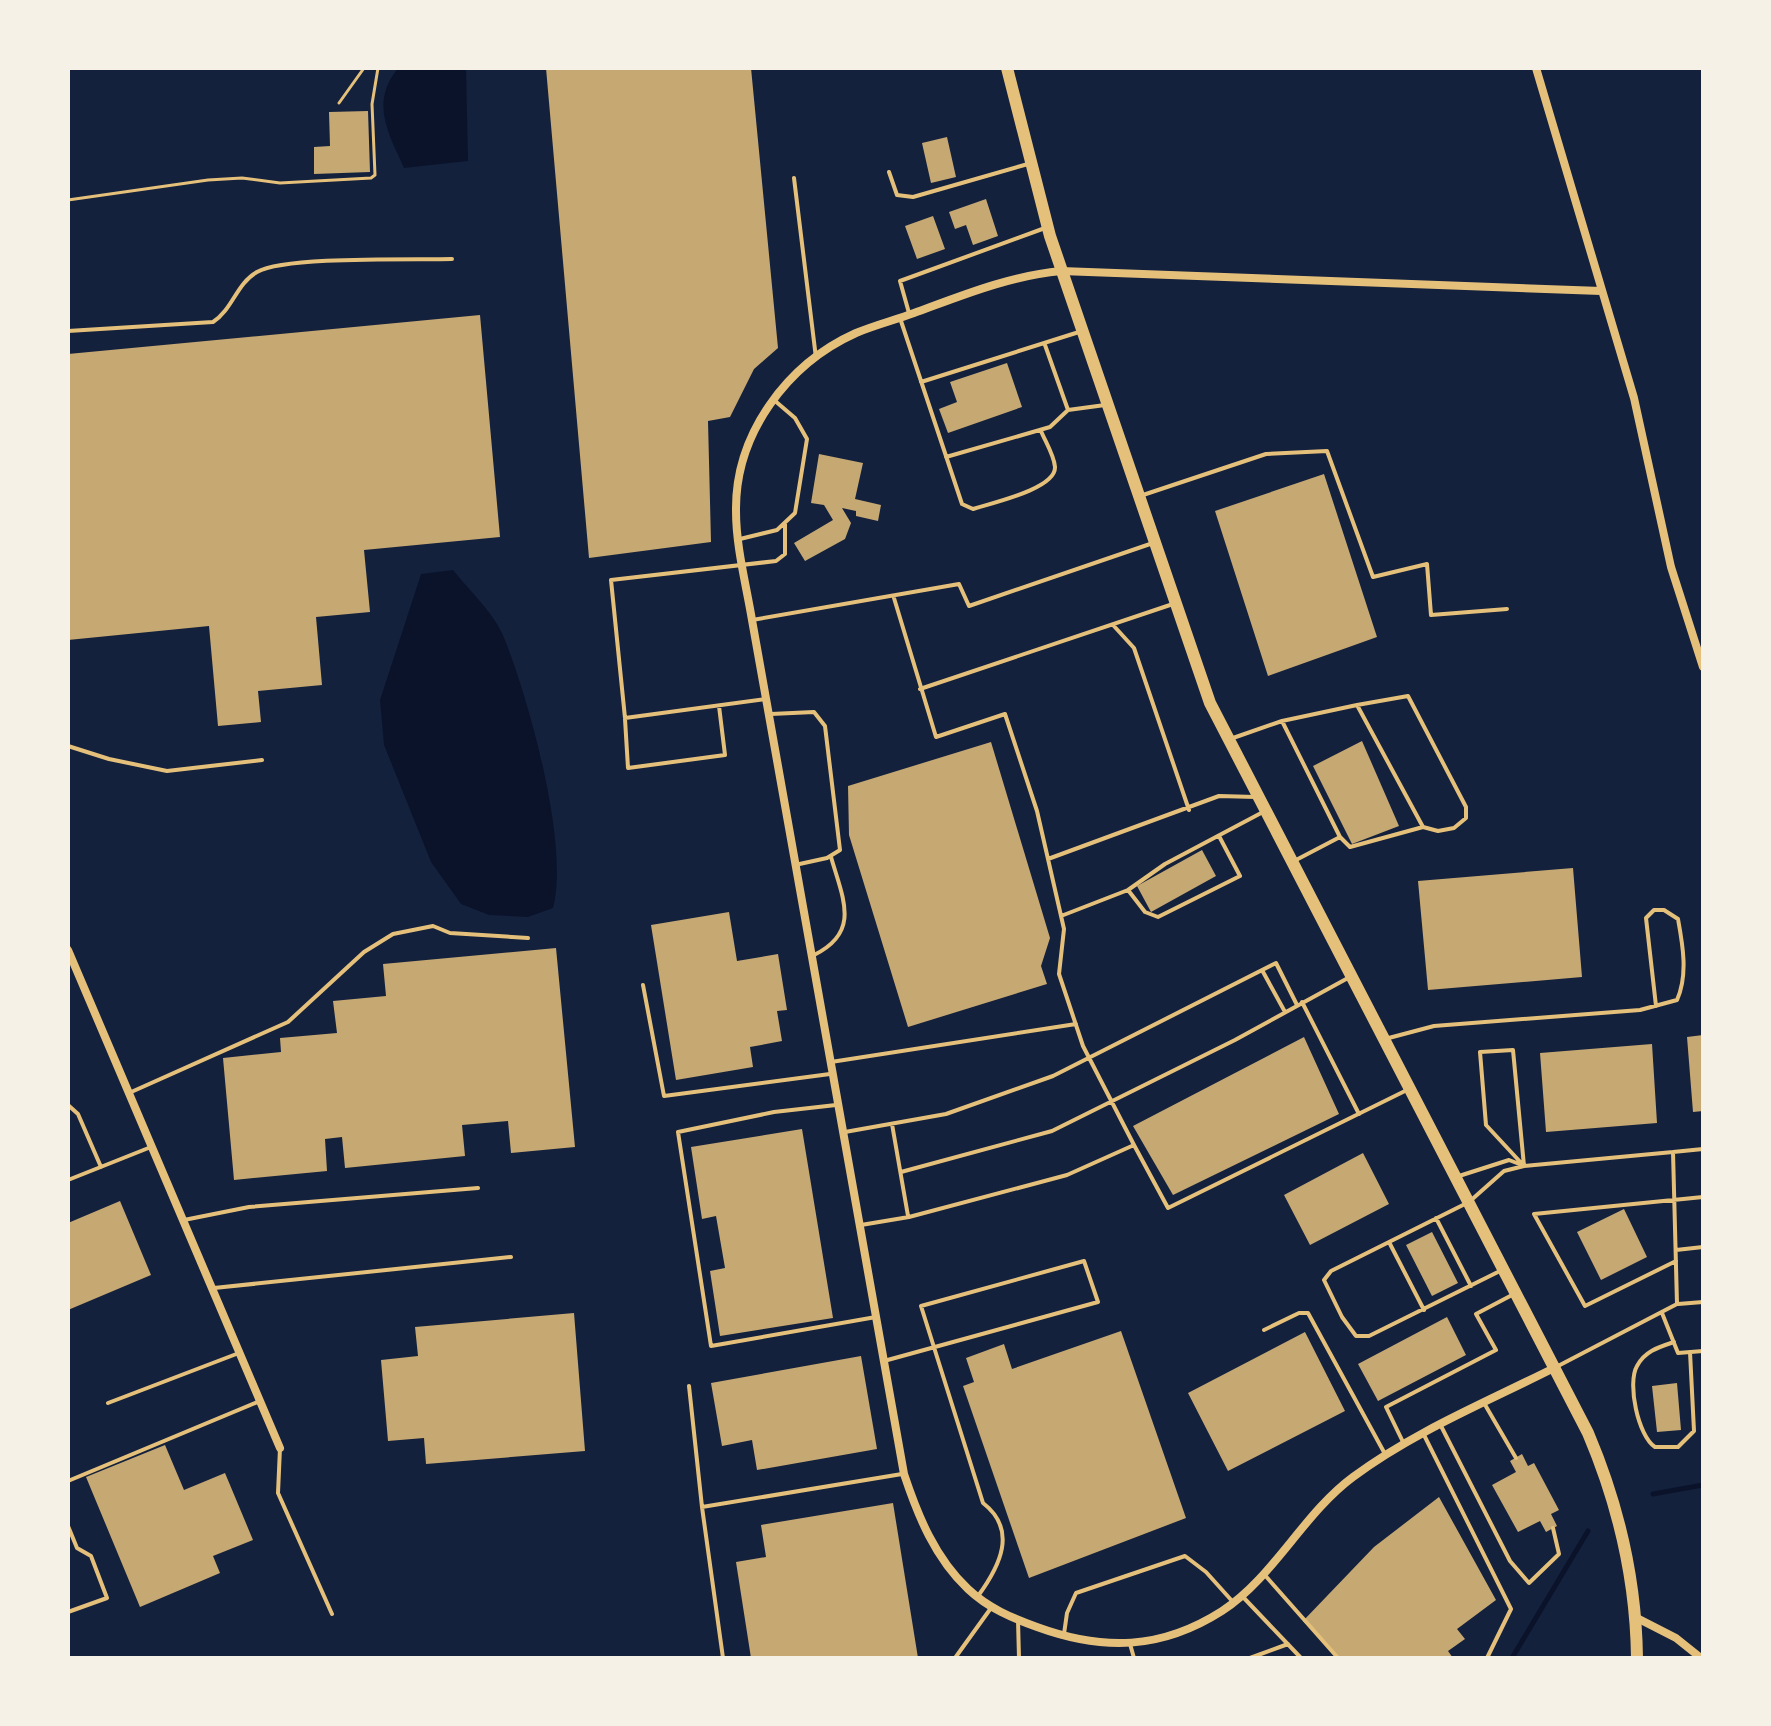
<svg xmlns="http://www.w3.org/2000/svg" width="1771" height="1726" viewBox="0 0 1771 1726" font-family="'Work Sans',sans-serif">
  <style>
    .water { fill: #0b132b }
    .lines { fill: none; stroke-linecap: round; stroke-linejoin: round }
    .stream { stroke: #0b132b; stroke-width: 5 }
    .building { fill: #c6a872 }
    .path { stroke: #e5c07b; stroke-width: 3 }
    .service { stroke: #e5c07b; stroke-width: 4 }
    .minor { stroke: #e5c07b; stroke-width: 8 }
    .primary { stroke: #e5c07b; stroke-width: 12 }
  </style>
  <rect width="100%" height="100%" fill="#14213d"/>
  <!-- water -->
  <path class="water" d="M398,68H466L468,161L404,168C388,132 370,103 398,68Z
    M453,570C468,589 492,611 502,633C528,694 570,846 553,908L528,917L489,915L461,904L431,862L384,745L380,700L421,574Z"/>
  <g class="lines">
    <!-- stream -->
    <path class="stream" d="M1653,1494L1703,1485
      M1512,1658L1588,1531"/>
  </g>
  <!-- building -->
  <path class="building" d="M546,68H751L778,348L754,369L730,417L708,421L711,542L589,558Z
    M368,111L370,172L314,174V147L330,146L329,112Z
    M947,137L956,177L931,183L922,143Z
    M986,199L998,236L973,245L966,225L955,229L949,212Z
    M933,216L945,249L917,259L905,226Z
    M480,315L500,537L364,550L370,612L316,617L322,685L258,691L261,722L218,726L209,626L68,640V354Z
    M1007,363L1022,407L948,433L939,409L957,402L950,382Z
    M819,454L863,463L855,499L881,505L878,521L856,516V511L842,508L851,523L845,539L805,561L794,543L833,520L824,505L811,503Z
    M1324,474L1377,637L1268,676L1215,511Z
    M1362,741L1399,826L1352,844L1313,766Z
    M991,742L1050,938L1041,966L1047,984L908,1027L849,835L848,786Z
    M1202,850L1216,876L1151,912L1137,886Z
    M1573,868L1582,977L1428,990L1418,881Z
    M729,912L737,961L778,954L787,1010L777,1011L782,1041L750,1047L753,1067L676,1080L651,925Z
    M556,948L575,1147L511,1153L508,1121L462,1125L465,1156L345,1168L342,1137L325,1139L327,1171L234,1180L223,1058L281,1052L280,1038L337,1033L333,1001L386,996L383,964Z
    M1703,1035V1111L1693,1112L1687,1037Z
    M1304,1037L1339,1114L1173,1195L1133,1126Z
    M1652,1044L1657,1123L1546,1132L1540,1053Z
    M802,1129L833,1318L720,1336L710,1271L725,1268L716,1216L702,1219L691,1147Z
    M1363,1153L1389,1204L1310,1245L1284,1195Z
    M120,1201L151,1275L68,1310V1223Z
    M1624,1209L1647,1257L1601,1280L1577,1232Z
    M1432,1232L1458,1283L1432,1296L1406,1245Z
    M574,1313L585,1451L426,1464L424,1438L388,1441L381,1360L418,1356L415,1327Z
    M1447,1317L1466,1355L1378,1401L1358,1364Z
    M1121,1331L1186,1518L1029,1578L963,1386L974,1382L966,1358L1004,1344L1012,1369Z
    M1305,1332L1345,1411L1228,1471L1188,1393Z
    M861,1356L877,1449L757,1470L752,1440L722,1446L711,1383Z
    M1677,1383L1681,1430L1657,1432L1652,1386Z
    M165,1445L184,1490L225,1473L253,1540L213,1556L220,1573L140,1607L86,1477Z
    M1522,1454L1528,1466L1534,1463L1559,1510L1551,1514L1557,1526L1546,1532L1540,1521L1518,1532L1492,1485L1516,1472L1510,1461Z
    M1439,1497L1496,1600L1457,1629L1465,1639L1448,1651L1453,1658H1338L1303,1621L1374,1547Z
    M893,1503L918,1658H751L736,1562L766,1557L761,1525Z"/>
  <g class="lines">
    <!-- path -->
    <path class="path" d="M339,103L364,68
      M68,200L208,180L242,178L280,183L371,178L375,175L372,104L378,68"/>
    <!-- service -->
    <path class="service" d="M889,172L897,195L913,197L1028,164
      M794,178L816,358
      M909,313L900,281L1045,228
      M900,318L962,504L973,509C991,503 1056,489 1055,467C1054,455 1045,441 1041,431
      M68,331L213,322C233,309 236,284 257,272C285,256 413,260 452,259
      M1045,345L1068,410
      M921,382L1079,332
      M946,457L1050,427L1068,410L1105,405
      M1143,495L1266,454L1327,451L1373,577L1427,564L1431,615L1507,609
      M740,539L777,530L795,513L807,439L795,418L774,400
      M894,598L936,737L1005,714L1037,811L1048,859L1219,796L1256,797
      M752,620L959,584L969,606L1153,543
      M1113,625L1134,648L1189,810
      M920,689L1173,604
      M766,699L625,718L611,580L776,561L785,554V524
      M771,714L814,712L825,726L840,850L827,858L795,865
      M625,719L628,768L725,755L719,706
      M1282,721L1340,837L1350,847L1423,827L1438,831L1454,828L1466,818V807L1408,696L1357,705
      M1233,738L1282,721L1357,705L1423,827
      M68,746L109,759L167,771L262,760
      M1296,860L1340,837
      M1128,890L1145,912L1158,917L1240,876L1219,836
      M1061,916L1128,890L1165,864L1263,812
      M814,955C861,932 843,899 831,857
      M1262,970L1285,1012
      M643,985L664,1096L830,1074
      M1302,1002L1359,1114
      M1385,1039L1434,1026L1640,1010L1677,1000C1688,975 1683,946 1678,919L1664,910H1654L1646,918L1656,1006
      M1513,1050L1524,1166L1486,1125L1480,1052Z
      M831,1062L1076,1024
      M129,1093L288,1022L364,952L393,934L433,926L450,933L528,938
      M68,1105L78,1114L101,1167
      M836,1105L774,1112L678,1132L711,1346L876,1317
      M892,1124L908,1216
      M845,1132L946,1114L1053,1076L1276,963L1297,1005
      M1134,1145L1168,1208L1407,1090
      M1673,1152L1703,1149
      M901,1172L1052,1131L1235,1040L1348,978
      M1459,1176L1509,1160L1522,1165
      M68,1180L151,1147
      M1436,1218L1471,1286
      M184,1220L249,1207L478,1188
      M861,1225L909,1217L1067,1175L1134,1145L1083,1046L1059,974L1064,929L1048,859
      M1389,1242L1424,1310
      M1676,1250L1703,1247
      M1676,1261L1585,1306L1534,1214L1703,1197
      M1502,1270L1369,1336H1356L1342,1317L1324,1280L1331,1271L1469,1202L1504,1171L1524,1166L1673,1152L1677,1304L1558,1366
      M214,1288L511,1257
      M1678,1304L1703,1302
      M1662,1313L1678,1353L1703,1351
      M1264,1330L1299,1313H1308L1385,1454
      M1674,1342C1659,1347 1645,1351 1637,1366C1627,1383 1638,1436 1655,1447H1678L1694,1431L1690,1352
      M884,1361L1098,1302L1084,1261L921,1306L983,1503C1018,1530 1000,1566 978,1596
      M689,1386L702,1507
      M108,1403L239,1353
      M1484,1403L1516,1458
      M1440,1424L1510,1561L1529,1583L1559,1554L1553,1528
      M1424,1435L1511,1609L1487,1658
      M1403,1442L1386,1407L1496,1350L1476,1314L1514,1294
      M280,1448L278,1493L332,1614
      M68,1481L260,1401
      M68,1526L77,1548L91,1556L107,1598L68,1612
      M1263,1573L1338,1658
      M1243,1597L1301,1658
      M1018,1620L1019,1658
      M1064,1634L1067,1613L1076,1593L1185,1556L1206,1572L1233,1602
      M1130,1644L1134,1658
      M723,1658L702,1507L902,1474
      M955,1658L991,1608
      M1250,1658L1288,1644"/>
    <!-- minor -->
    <path class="minor" d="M1536,68L1634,398L1671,567L1703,667
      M68,950L280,1448
      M1556,1367C1487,1402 1415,1431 1353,1477C1303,1514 1274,1577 1222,1611C1161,1650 1103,1651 1037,1627C1012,1618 988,1608 968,1589C935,1558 918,1516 904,1474L752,620C746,584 736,547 736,511C735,434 787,364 856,333C875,325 895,320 914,313C963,295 1009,276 1061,271L1601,291
      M1635,1617L1676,1638L1701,1658"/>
    <!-- primary -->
    <path class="primary" d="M1007,68L1050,236L1210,703L1588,1433C1619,1506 1636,1578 1637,1658"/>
  </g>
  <!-- border -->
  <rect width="1771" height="1726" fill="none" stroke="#f6f1e7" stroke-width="140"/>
</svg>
